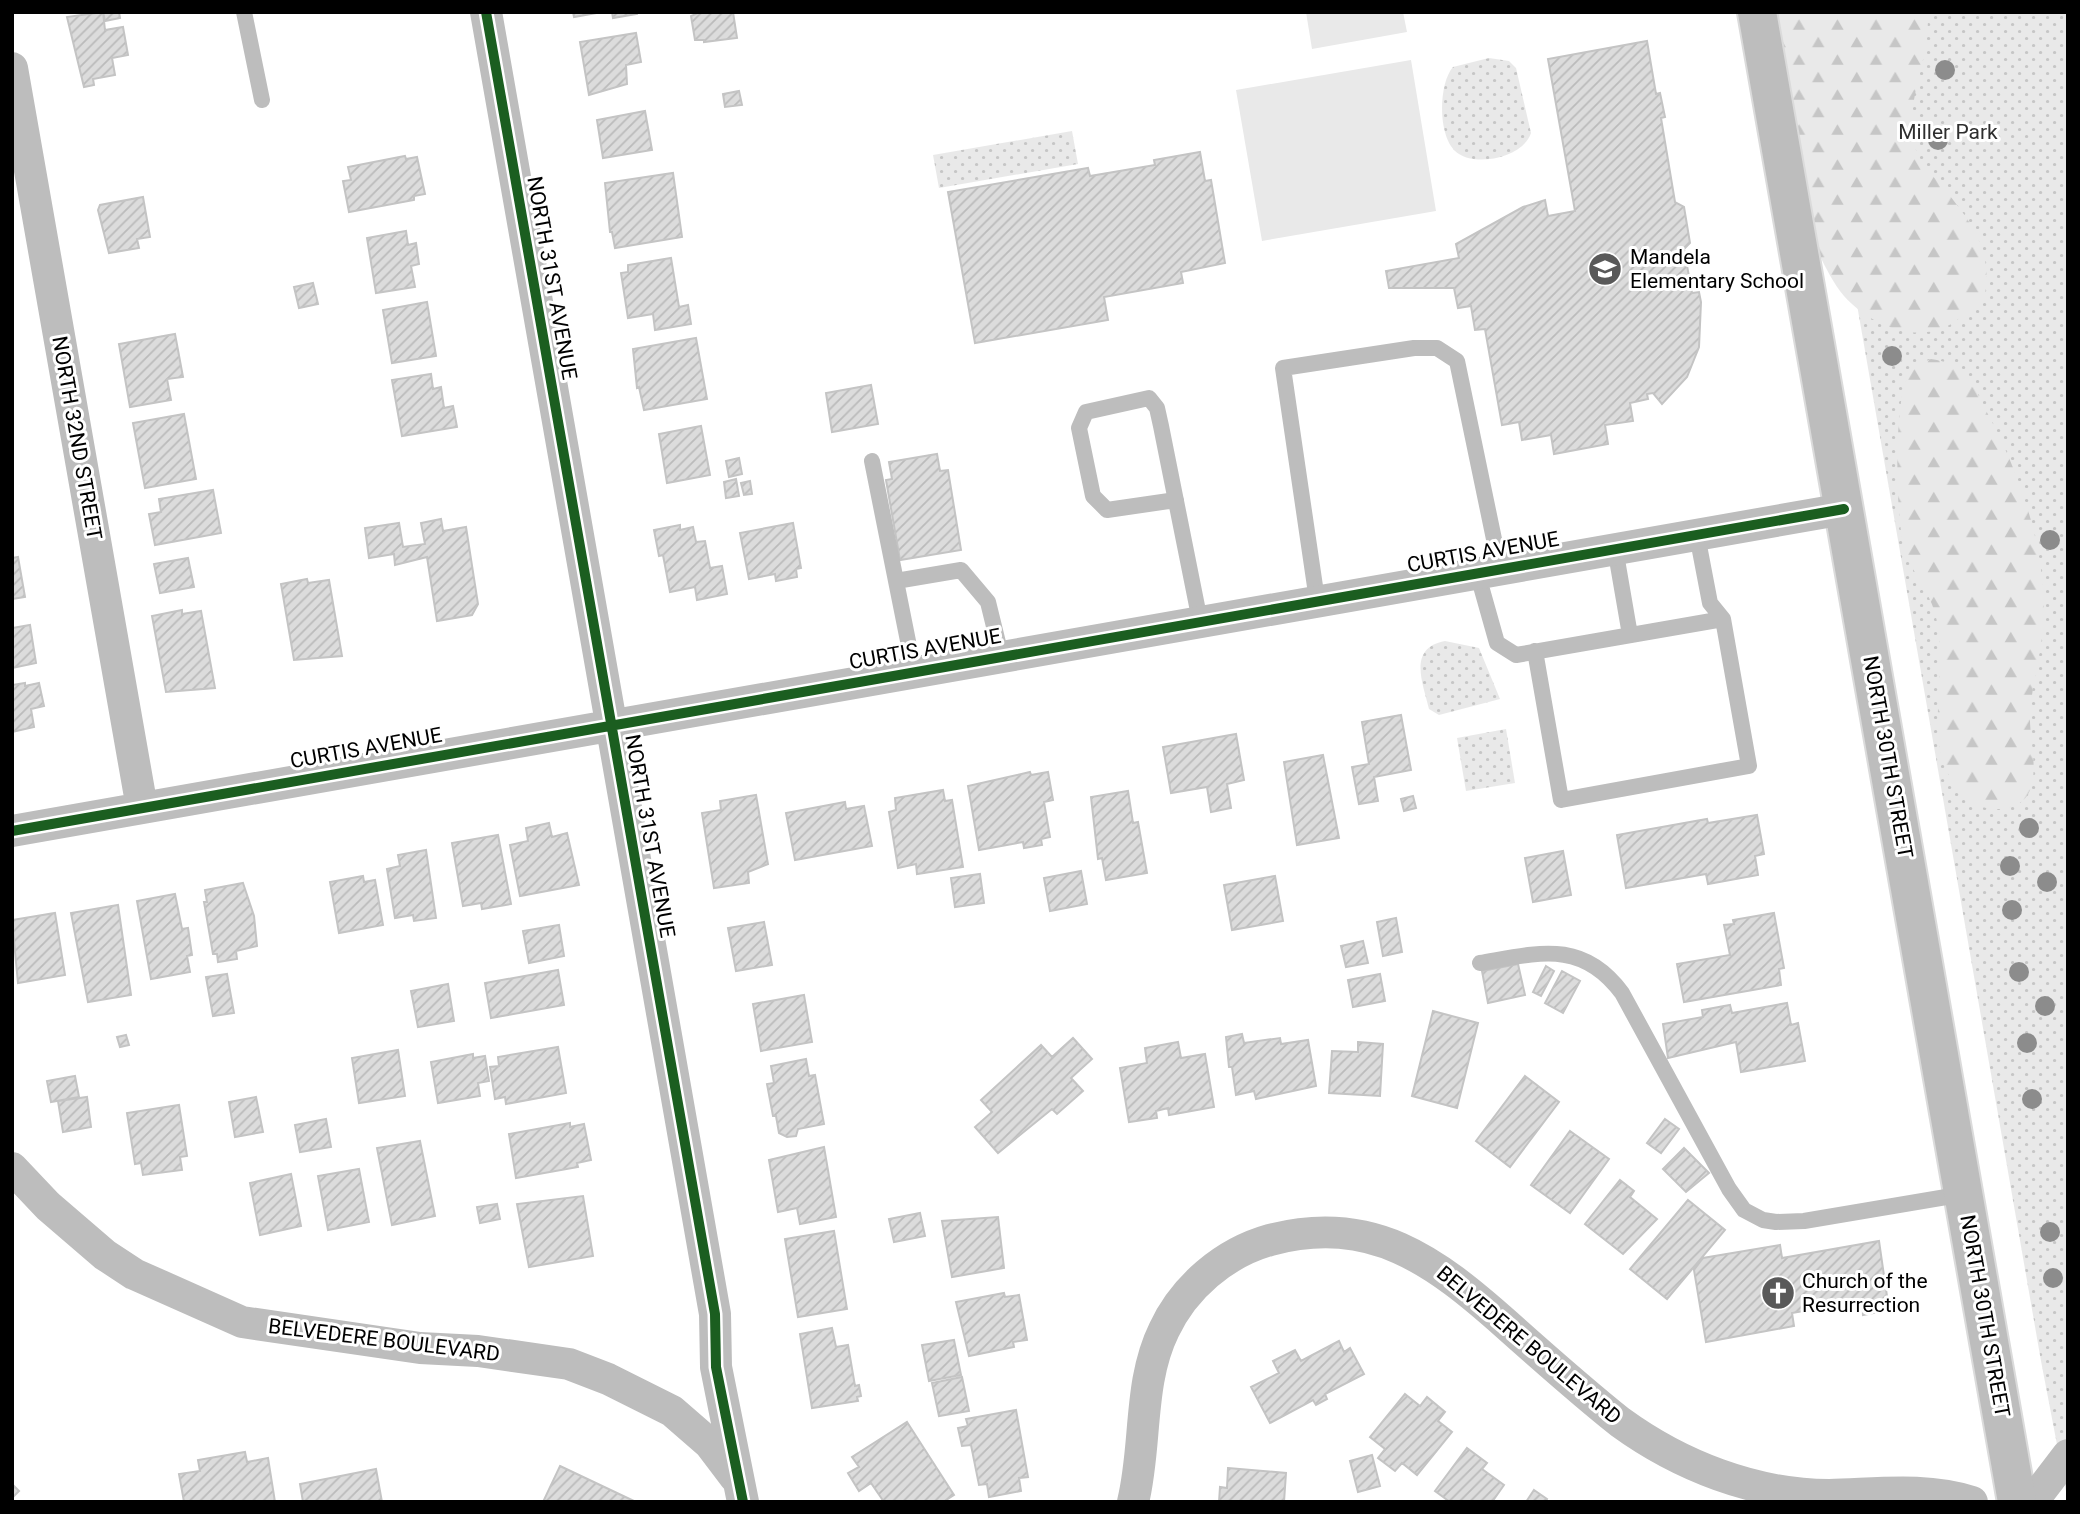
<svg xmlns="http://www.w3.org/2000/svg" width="2080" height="1514" viewBox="0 0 2080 1514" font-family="Roboto,sans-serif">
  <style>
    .green { fill: url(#green-dots) }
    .forest { fill: url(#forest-firs) }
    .pitch { fill: #e9e9e9 }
    .building { fill: url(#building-hatch); stroke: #c4c4c4; stroke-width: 2 }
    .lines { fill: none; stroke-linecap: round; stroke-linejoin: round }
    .trunk-casing { stroke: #dbdbdb; stroke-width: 42 }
    .service { stroke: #bdbdbd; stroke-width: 16 }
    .minor { stroke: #bdbdbd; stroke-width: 32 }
    .trunk { stroke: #bdbdbd; stroke-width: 38 }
    .cycleway-casing { stroke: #fff; stroke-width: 15 }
    .cycleway { stroke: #1b5e20; stroke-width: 10 }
    .tree { fill: #8c8c8c }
    .labels { text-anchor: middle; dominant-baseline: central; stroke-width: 6; stroke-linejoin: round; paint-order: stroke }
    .park-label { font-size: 21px; fill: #2e2e2e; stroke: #fff }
    .poi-label { font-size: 21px; fill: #000; stroke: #fff; text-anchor: start }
    .street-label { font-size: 21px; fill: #000; stroke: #fff }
  </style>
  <defs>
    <pattern id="green-dots" width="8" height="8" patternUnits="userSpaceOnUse" patternTransform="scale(1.75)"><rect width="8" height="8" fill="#e9e9e9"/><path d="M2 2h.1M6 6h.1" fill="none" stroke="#c6c6c6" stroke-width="1.8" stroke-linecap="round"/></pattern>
    <pattern id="forest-firs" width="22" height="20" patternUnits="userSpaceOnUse" patternTransform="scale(1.75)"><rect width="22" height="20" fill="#e9e9e9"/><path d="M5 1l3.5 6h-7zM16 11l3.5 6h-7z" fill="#c6c6c6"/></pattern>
    <pattern id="building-hatch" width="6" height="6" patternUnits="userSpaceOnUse" patternTransform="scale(1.75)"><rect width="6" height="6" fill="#dcdcdc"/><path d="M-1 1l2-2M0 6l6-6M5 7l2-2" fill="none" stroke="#bbb"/></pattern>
  </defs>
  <rect width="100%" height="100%" fill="#fff"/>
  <!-- green -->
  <path class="green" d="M1806,12H2068V1502L2041,1361Z
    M1489,58L1509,61L1516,68L1531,133C1524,156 1479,167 1459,154C1437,141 1438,84 1453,67Z
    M1072,131L1078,164L939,188L933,155Z
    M1445,641L1479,648L1500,699L1439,715L1429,709C1423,683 1407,648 1445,641Z
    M1506,729L1515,783L1466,791L1457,738Z"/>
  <!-- forest -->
  <path class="forest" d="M1772,12H1927C1933,58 1901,103 1916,150C1920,162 1932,175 1941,185C1969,219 1993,248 1985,294C1973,306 1959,322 1943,328C1909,342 1867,322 1844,296C1830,279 1821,258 1812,239Z
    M1931,359C1943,361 1956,364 1965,373C1973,380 1978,395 1983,405C2017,466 2044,540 2044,612C2044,647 2031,682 2030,717C2029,743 2047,797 2011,807C1994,812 1975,808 1963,795C1917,747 1951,677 1936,617C1931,593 1913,575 1905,551C1895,520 1894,406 1907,378C1912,367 1921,363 1931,359Z"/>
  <!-- pitch -->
  <path class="pitch" d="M1306,12H1403L1407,32L1312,49Z
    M1411,60L1436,211L1262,241L1236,90Z"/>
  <!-- building -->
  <path class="building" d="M103,12H119L120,18L105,21Z
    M103,12L105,30L123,27L128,55L112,58L115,75L93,79L94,85L84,87L67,17Z
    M573,12H602L574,17Z
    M612,12H637V14L613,18Z
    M700,12H733L737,38L704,42V40H695L691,16Z
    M636,33L641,62L626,65L627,84L589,95L580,42Z
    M1647,41L1656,94L1660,93L1665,117L1661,118L1675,202L1684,207L1690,243L1684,249L1692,293L1699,292L1701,302L1699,347L1687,377L1662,404L1653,393L1647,394L1648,399L1630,403L1633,421L1605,425L1608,444L1554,454L1551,435L1522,440L1519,422L1502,425L1485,329L1475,330L1471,306L1458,308L1454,288H1389L1386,271L1459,258L1456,244L1523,207L1545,200L1548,216L1575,211L1548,59Z
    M739,91L742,105L725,107L723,94Z
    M645,111L652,150L603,158L597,120Z
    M1200,152L1205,181L1211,180L1225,263L1181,272L1183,283L1104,297L1108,320L975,343L948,192L1088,168L1090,176L1155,165L1154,160Z
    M405,156L406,159L417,157L425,194L414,196V200L349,212L343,181L351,180L348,167Z
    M673,173L682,237L615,248L612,232H610L605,183Z
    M143,197L150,237L137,239L139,248L109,253L98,210L100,205Z
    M406,231L408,245L416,243L419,264L411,266L415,287L376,293L367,238Z
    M671,258L679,307L688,305L691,324L655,330L653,314L628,318L621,273L628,272V265Z
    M313,283L318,304L299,308L294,287Z
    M427,302L436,356L392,363L383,310Z
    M175,334L183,377L167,379L171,400L130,407L119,344Z
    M696,338L707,399L644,410L639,387L637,388L633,349Z
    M431,374L433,389L441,387L444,408L453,406L457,427L402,436L392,380Z
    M871,385L878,424L832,432L826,393Z
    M184,414L196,479L145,488L133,423Z
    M701,426L710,475L667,483L659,434Z
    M937,454L940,471L948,470L961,550L900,560L886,480L892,479L889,462Z
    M739,458L742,474L729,477L726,461Z
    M736,479L739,496L726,498L724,482Z
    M750,481L752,494L744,495L741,483Z
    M213,490L221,533L155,545L149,514L161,512L159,499Z
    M441,519L443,531L466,527L478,604L472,615L437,621L427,557L395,565L394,554L369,558L365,528L399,523L403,547L425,544L421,523Z
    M793,523L801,568L796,569L797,577L776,581L775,574L749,579L740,533Z
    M680,525V530L693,527L696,542L705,541L710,568L722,566L727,594L697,600L695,587L670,592L663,555L659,556L654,530Z
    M18,557L25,597L12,599V558Z
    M188,558L194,587L160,593L154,564Z
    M307,579L308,583L329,580L342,656L294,660L281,584Z
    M182,610V614L201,611L215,688L166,692L152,616Z
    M30,625L36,663L12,668V628Z
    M25,683V686L39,683L44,706L31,709L34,727L12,732V685Z
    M1401,715L1411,770L1374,777L1378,801L1359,804L1352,767L1369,764L1362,722Z
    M1236,734L1244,780L1227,784L1231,808L1211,812L1207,787L1171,793L1163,747Z
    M1323,755L1339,838L1297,845L1284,762Z
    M1030,772L1031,775L1048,772L1053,800L1044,802L1050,837L1041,839L1042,845L1024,848L1023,842L979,850L968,786Z
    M943,790L945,801L952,800L963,867L917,874L916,864L898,868L889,812L896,810L895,798Z
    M1128,791L1133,823L1138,822L1147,873L1106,880L1102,858L1098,859L1091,797Z
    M756,795L768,864L748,872L749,883L714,888L702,813L721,810L720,801Z
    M1413,796L1416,808L1404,811L1401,799Z
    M845,802L846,809L864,806L872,846L795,860L786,813Z
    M1757,815L1764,854L1755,856L1758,875L1708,884L1706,874L1626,888L1617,835L1707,819L1708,823Z
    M549,823L552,837L567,833L579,885L520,896L510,845L528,841L526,828Z
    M498,835L511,904L482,909L481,903L463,906L452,843Z
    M426,850L436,918L414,921L413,915L395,918L387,869L400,866L398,855Z
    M1563,851L1571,895L1533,902L1525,858Z
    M1081,871L1087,904L1050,911L1044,878Z
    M980,874L984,903L955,907L951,878Z
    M363,876L364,882L375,880L383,925L339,933L330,882Z
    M1275,876L1283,921L1232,930L1224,885Z
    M243,883L254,916L257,946L236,951L237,959L218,962L217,954H213L204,902H207L205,890Z
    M175,894L182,929L188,928L192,955L187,956L190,972L151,979L137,901Z
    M118,905L131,995L88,1002L71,913Z
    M55,913L65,975L18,983L12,920Z
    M1774,913L1784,968L1779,969L1781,985L1684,1002L1677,964L1730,955L1724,925L1734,924L1733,920Z
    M1396,918L1402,952L1383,956L1377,922Z
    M764,922L772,965L736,971L728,928Z
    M559,925L564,956L529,963L523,931Z
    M1363,941L1368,963L1346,967L1341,946Z
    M1518,964L1525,995L1488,1003L1482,971Z
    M1546,966L1554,971L1541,996L1533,992Z
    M558,970L564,1005L491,1018L485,983Z
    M1562,971L1580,981L1563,1013L1545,1003Z
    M227,974L234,1013L213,1016L206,977Z
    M1380,974L1385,1001L1353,1007L1348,980Z
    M448,984L454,1021L418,1027L411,991Z
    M804,995L812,1042L761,1051L753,1004Z
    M1787,1003L1791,1025L1798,1023L1805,1061L1741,1072L1736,1042L1668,1058L1663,1024L1703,1017L1702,1010L1730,1005L1732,1013Z
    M1433,1011L1478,1023L1457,1108L1412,1096Z
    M1242,1034L1244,1043L1280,1038L1281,1044L1308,1040L1316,1086L1256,1099L1254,1091L1236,1095L1232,1067H1229L1226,1037Z
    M126,1035L129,1045L120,1047L117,1037Z
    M1073,1038L1092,1059L1071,1078L1083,1091L1057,1114L1052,1109L998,1153L975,1127L992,1112L981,1100L1041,1045L1052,1057Z
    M1178,1042L1181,1058L1205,1054L1214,1107L1169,1115L1168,1108L1156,1111L1157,1118L1129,1122L1120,1068L1147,1063L1145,1048Z
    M1358,1042L1383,1044L1380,1096L1329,1093L1332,1051L1358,1052Z
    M558,1047L566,1093L506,1104L505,1097L495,1099L490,1067L499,1066L498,1057Z
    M398,1050L405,1096L359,1103L352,1058Z
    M473,1054V1058L485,1056L489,1081L478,1083L480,1096L438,1103L431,1062Z
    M806,1059L809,1076L815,1075L824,1124L798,1129L796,1136L787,1137L779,1133L776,1116H773L767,1084L774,1083L771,1066Z
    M75,1076L79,1097L51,1102L47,1081Z
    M1525,1076L1559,1102L1510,1167L1476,1141Z
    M87,1097L91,1127L63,1132L58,1101Z
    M256,1097L263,1132L235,1137L229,1102Z
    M179,1105L187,1156L180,1157L182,1170L143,1175L141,1163L135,1164L127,1113Z
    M326,1119L331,1147L300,1152L295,1125Z
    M1665,1119L1679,1129L1661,1153L1647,1143Z
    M570,1123V1127L584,1124L591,1160L577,1163L578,1167L516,1178L509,1134Z
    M1570,1131L1609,1159L1570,1213L1531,1185Z
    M420,1141L435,1216L392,1225L377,1148Z
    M824,1147L836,1217L800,1224L797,1208L778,1212L769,1160Z
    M1684,1148L1709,1173L1686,1192L1663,1169Z
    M359,1169L369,1222L328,1230L318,1176Z
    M291,1174L301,1226L260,1235L250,1183Z
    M1620,1180L1634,1191L1630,1197L1657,1219L1623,1254L1585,1224Z
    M583,1196L593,1256L529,1267L517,1204Z
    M1688,1200L1725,1230L1667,1299L1630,1269Z
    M497,1204L500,1219L480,1223L477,1207Z
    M920,1213L925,1236L894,1242L889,1219Z
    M998,1217L1004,1268L952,1277L942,1221Z
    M834,1231L847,1309L798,1317L785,1239Z
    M1879,1241L1889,1310L1863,1315L1861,1301L1792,1313L1794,1326L1706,1342L1694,1270L1703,1258L1780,1245L1782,1258Z
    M1004,1293L1005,1297L1019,1295L1027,1340L1013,1342L1014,1347L969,1356L956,1302Z
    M832,1328L836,1347L848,1345L855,1386L859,1385L861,1396L857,1397L858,1401L812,1408L800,1334Z
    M954,1340L961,1375L929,1381L922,1345Z
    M1339,1341L1344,1352L1350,1348L1364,1374L1325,1394L1327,1399L1316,1405L1313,1400L1270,1423L1251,1387L1279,1373L1273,1361L1295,1350L1301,1361Z
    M962,1377L969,1411L939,1416L932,1383Z
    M1405,1394L1420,1406L1427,1397L1445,1412L1438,1421L1452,1432L1417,1475L1402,1463L1395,1471L1378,1458L1385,1449L1370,1437Z
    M1016,1410L1028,1477L1019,1478L1021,1491L989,1497L987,1484L979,1485L971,1445L962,1446L958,1428L968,1426L966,1419Z
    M907,1422L954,1495L943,1502H884L871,1483L859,1491L848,1473L859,1467L852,1457Z
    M1467,1448L1487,1463L1482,1469L1504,1485L1492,1502H1450L1435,1491Z
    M245,1452L247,1462L268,1458L275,1502H184L179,1474L200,1471L198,1460Z
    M1372,1455L1380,1486L1358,1492L1350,1461Z
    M560,1466L636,1502H543Z
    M1228,1468L1286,1473L1284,1502H1219L1220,1487L1227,1488Z
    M376,1469L382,1502H303L300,1484Z
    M12,1484L19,1491L12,1498Z
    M1534,1490L1547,1499L1545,1502H1526Z"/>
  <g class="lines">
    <!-- trunk casing -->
    <g class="trunk-casing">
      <path id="trunk" d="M1757,12L2017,1502"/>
    </g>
    <!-- service -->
    <path class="service" d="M244,12L262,100
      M872,461L914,671
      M1176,500L1107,510L1093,496L1079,428L1086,412L1149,398L1157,408L1161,426L1200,621
      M1615,548L1630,635
      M1477,572L1497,643L1516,655L1723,619L1710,603L1697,535
      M896,581L961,570L988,602L1001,655
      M1317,600L1283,368L1414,348H1437L1457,361L1500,568
      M1535,651L1561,800L1749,766L1723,619
      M1480,963C1538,953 1582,939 1622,993L1729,1189L1744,1210L1763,1220L1776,1222L1804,1221L1964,1194"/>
    <!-- minor -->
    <path class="minor" d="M486,12L715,1314L716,1367L743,1502
      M12,68L142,808
      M12,831L1844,509
      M12,1168L48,1206L105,1255L134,1274L242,1322L420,1348L478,1351L569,1364L608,1379L672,1411L710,1444L735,1477
      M1133,1502C1147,1445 1138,1383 1164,1330C1184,1287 1224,1253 1270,1240C1372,1213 1435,1261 1507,1325C1544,1358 1581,1391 1620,1422C1679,1465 1754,1495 1829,1495C1877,1494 1925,1487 1972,1502
      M2032,1502L2068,1455"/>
    <!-- trunk -->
    <use href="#trunk" class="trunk"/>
    <!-- cycleway casing -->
    <g class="cycleway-casing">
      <path id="cycleway" d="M486,12L715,1314L716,1367L743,1502
        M12,831L1844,509"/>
    </g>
    <!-- cycleway -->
    <use href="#cycleway" class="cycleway"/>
  </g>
  <!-- trees -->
  <g class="tree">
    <circle cx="1945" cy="70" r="10"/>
    <circle cx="1938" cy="140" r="10"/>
    <circle cx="1892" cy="356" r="10"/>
    <circle cx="2050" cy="540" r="10"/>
    <circle cx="2029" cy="828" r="10"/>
    <circle cx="2010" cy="866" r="10"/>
    <circle cx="2047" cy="882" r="10"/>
    <circle cx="2012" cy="910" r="10"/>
    <circle cx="2019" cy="972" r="10"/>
    <circle cx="2045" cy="1006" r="10"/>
    <circle cx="2027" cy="1043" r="10"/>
    <circle cx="2032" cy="1099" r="10"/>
    <circle cx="2050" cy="1232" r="10"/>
    <circle cx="2053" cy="1278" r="10"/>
  </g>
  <!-- icons -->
  <defs>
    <g id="school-disc" transform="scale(1.75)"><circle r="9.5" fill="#595959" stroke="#fff"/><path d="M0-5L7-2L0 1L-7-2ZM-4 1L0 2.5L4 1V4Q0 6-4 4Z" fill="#fff"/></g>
    <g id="church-disc" transform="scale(1.75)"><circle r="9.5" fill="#595959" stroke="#fff"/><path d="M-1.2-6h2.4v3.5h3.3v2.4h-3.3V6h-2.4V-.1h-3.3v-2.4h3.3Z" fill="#fff"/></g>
  </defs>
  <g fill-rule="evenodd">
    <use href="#school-disc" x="1605" y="269"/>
    <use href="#church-disc" x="1778" y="1293"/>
  </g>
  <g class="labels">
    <!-- park labels -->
    <g class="park-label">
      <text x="1948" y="132">Miller Park</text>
    </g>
    <!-- poi labels -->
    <g class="poi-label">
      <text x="1630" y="257">Mandela<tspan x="1630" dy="24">Elementary School</tspan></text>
      <text x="1802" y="1281">Church of the<tspan x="1802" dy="24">Resurrection</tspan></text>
    </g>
    <!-- street labels -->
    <g class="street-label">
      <text transform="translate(552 278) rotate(80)">NORTH 31ST AVENUE</text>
      <text transform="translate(77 438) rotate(80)">NORTH 32ND STREET</text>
      <text transform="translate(1483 552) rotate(-10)">CURTIS AVENUE</text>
      <text transform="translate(925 649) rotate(-10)">CURTIS AVENUE</text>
      <text transform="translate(366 748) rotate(-10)">CURTIS AVENUE</text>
      <text transform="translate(1888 757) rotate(80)">NORTH 30TH STREET</text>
      <text transform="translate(650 836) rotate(80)">NORTH 31ST AVENUE</text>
      <text transform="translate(1985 1316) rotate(80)">NORTH 30TH STREET</text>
      <text transform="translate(384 1340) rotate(7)">BELVEDERE BOULEVARD</text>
      <text transform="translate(1529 1345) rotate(40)">BELVEDERE BOULEVARD</text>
    </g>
  </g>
  <!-- border -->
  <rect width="2080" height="1514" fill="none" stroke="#000000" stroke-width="28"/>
</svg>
